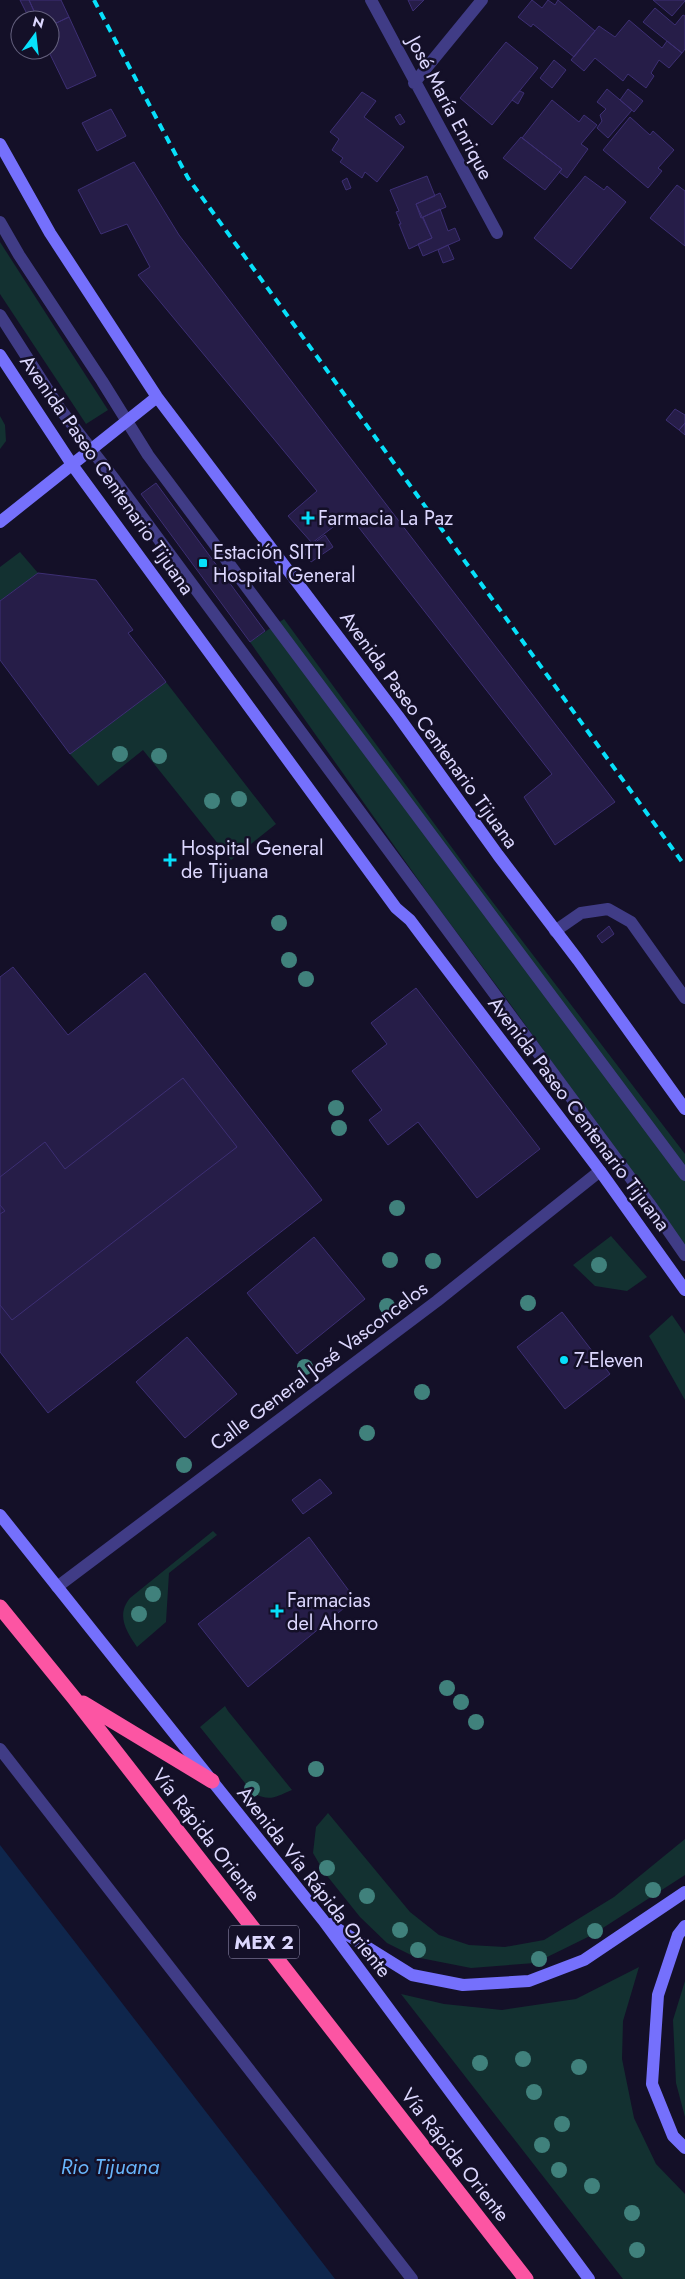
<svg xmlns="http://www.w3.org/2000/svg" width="685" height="2279" viewBox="0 0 685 2279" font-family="Jost,sans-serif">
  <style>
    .green { fill: #133131 }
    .water { fill: #0f264c }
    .building { fill: #261d48; stroke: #3d2f74 }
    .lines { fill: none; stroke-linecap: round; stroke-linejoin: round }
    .lane { stroke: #403c86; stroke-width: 12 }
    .street { stroke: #403c86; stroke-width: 12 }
    .secondary { stroke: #7570fc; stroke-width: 12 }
    .highway { stroke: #fc55a3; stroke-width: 15 }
    .rail { stroke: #07e0fa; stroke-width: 4; stroke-dasharray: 8 6; stroke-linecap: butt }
    .tree { fill: #40817c }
    .poi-dot { fill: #07e0fa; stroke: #141028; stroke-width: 2 }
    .labels { text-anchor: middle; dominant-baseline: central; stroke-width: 5; stroke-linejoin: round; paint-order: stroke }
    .shield { fill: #141028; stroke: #a09bbe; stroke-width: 1 }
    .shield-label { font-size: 19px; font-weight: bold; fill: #dcd7fe }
    .street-label { font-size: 20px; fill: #dcd7fe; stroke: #141028 }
    .poi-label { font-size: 20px; fill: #dcd7fe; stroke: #141028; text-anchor: start }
    .water-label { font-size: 21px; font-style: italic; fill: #68b6fc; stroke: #141028 }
  </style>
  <rect width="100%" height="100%" fill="#141028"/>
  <!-- green -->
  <path class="green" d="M0,242L108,410L86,424L0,294Z
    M0,416L5,425L6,441L0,449Z
    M20,552L38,573L0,601V567Z
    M284,619L472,875L685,1154V1246L508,1001L434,902L250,642Z
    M166,682L276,824L231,860L143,750L98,786L70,754Z
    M611,1236L647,1277L627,1291L595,1286L573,1265Z
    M672,1315L685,1334V1400L649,1336Z
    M213,1531L217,1535L169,1573L166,1622L137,1647C126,1631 116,1615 130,1598Z
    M225,1706L228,1711L292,1790C275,1797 270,1802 253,1793L200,1727Z
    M328,1813L410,1912L439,1935L469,1945L505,1947L544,1940L614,1897L685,1839V1875L592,1935L535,1963L471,1968L415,1957L387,1943L360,1917L324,1872L313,1853L316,1827Z
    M639,1967L623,2021L622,2059L634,2118L656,2164L685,2194V2279H623L401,1994L444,2004L502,2010L576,1999Z
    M685,1981V2117L676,2083L673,2020Z"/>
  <!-- water -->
  <path class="water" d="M0,1845L335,2279H0Z"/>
  <!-- building -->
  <path class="building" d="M20,0H29L38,20H30Z
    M29,0H61L69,17L50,26V20H38Z
    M408,0H424L413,11Z
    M532,0L542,8L548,0L555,5L558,0L595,31L574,57L533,24L531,27L518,17Z
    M653,0H685V1L672,16Z
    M655,8L675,25L683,15L685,16V49L682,53L643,22Z
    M69,17L96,76L67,89L48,50H50V26Z
    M629,20L662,48L667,41L682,53L669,68L659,60L651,73L654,76L646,88L628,74L623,81L595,58L584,71L571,60L599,26L615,37Z
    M506,42L538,68L492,125L460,98Z
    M554,60L566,70L552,88L540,78Z
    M607,89L632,110L608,138L597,128L602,121L600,115L606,109L597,102Z
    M628,89L643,101L634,112L620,100Z
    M520,91L524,93L518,104L512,100Z
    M362,92L376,101L364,117L404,147L377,182L365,172L362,178L340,162L343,158L332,150L339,139L330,132Z
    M552,100L579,122L584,115L597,125L581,144L588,149L567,178L559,172L562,169L522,138Z
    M111,109L126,136L97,151L82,123Z
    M400,114L405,122L400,125L395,117Z
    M630,117L650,135L653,131L674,150L658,168L662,171L648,188L603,150Z
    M521,137L562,169L545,190L503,158Z
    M134,162L179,235L615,802L555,845L524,797L552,774L349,515L312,543L288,516L317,491L138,275L150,267L127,224L101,234L78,190Z
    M427,176L435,196L416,204L432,238L409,249L399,224H401L396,212L399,211L390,190Z
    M585,176L604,190L607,186L626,202L571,269L534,238Z
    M347,178L351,188L346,190L342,181Z
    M677,185L685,191V246L650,218Z
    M440,193L446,207L421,218L416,204Z
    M440,209L448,231L455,228L460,240L423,256L418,244L432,238L423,217Z
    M448,245L454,259L443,263L438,250Z
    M675,409L685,415V423L679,430L666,420Z
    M685,423V435L679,430Z
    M156,483L265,631L250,642L141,494Z
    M325,535L333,547L311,562L303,551Z
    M38,573L96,580L133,630L128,633L166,682L70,754L0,660V601Z
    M609,926L614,934L602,943L597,936Z
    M13,967L68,1035L145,973L322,1200L48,1413L0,1352V977Z
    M416,988L540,1149L477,1198L418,1122L388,1145L369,1120L382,1110L352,1071L387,1044L371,1023Z
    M183,1078L237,1147L12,1320L0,1305V1214L5,1211L0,1205V1177L45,1142L65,1169Z
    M314,1237L365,1299L297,1354L247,1293Z
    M562,1312L610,1374L565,1409L517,1347Z
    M187,1337L237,1394L185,1438L136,1382Z
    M320,1479L332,1493L303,1514L292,1500Z
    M309,1537L355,1599L248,1687L198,1624Z"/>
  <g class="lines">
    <!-- lane -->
    <path class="lane" d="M0,222L19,255L102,381L148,455L685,1175
      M0,315L60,409L115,480L649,1203L685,1255
      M555,931L581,913L608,909L631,922L685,998
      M0,1749L412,2279"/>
    <!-- street -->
    <path class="street" d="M371,0L497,233
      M414,83L482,0
      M57,1587L437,1301L600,1171"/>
    <!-- secondary -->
    <path class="secondary" d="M0,144L50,233L157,397L398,716L498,855L578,960L685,1109
      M0,355L73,466L396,908L410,920L425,940L600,1171L685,1290
      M0,522L157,397
      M0,1515L323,1920L589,2279
      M330,1924L412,1975L463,1985L529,1981L584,1960L685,1892
      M685,1926L678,1935L658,1995L652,2084L673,2136L685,2148"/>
    <!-- highway -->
    <path class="highway" d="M0,1607L74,1698L526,2279
      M83,1703L212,1781"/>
    <!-- rail -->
    <path class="rail" d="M94,0L188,178L685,866"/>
  </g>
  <!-- trees -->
  <g class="tree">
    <circle cx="120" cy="754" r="8"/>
    <circle cx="159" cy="756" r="8"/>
    <circle cx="239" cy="799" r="8"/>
    <circle cx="212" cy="801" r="8"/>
    <circle cx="279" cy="923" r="8"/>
    <circle cx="289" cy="960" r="8"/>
    <circle cx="306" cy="979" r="8"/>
    <circle cx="336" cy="1108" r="8"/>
    <circle cx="339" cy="1128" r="8"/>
    <circle cx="397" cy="1208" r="8"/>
    <circle cx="390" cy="1260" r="8"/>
    <circle cx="433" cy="1261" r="8"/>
    <circle cx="599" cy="1265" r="8"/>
    <circle cx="528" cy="1303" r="8"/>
    <circle cx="387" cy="1306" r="8"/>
    <circle cx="305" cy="1367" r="8"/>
    <circle cx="422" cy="1392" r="8"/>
    <circle cx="367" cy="1433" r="8"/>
    <circle cx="184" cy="1465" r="8"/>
    <circle cx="153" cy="1594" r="8"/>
    <circle cx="139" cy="1614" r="8"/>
    <circle cx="447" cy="1688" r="8"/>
    <circle cx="461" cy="1702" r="8"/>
    <circle cx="476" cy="1722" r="8"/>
    <circle cx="316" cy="1769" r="8"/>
    <circle cx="252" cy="1789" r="8"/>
    <circle cx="327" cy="1868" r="8"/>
    <circle cx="653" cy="1890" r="8"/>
    <circle cx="367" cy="1896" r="8"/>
    <circle cx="400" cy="1930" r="8"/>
    <circle cx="595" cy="1931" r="8"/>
    <circle cx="418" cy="1950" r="8"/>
    <circle cx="539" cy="1959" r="8"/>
    <circle cx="523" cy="2059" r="8"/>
    <circle cx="480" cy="2063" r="8"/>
    <circle cx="579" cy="2067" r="8"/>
    <circle cx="534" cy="2092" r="8"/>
    <circle cx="562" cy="2124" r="8"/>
    <circle cx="542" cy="2145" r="8"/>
    <circle cx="559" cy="2170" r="8"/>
    <circle cx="592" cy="2186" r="8"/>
    <circle cx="632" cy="2213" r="8"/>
    <circle cx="637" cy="2250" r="8"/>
  </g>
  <!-- markers -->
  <g class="poi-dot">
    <path d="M305.5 510.5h5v5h5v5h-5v5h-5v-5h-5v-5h5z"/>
    <rect x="198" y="558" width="10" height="10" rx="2.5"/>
    <path d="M167.5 852.5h5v5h5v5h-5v5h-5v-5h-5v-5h5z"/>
    <circle cx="564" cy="1360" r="5"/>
    <path d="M274.5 1603.5h5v5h5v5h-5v5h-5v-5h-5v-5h5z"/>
  </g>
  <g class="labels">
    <!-- shield labels -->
    <rect class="shield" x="229" y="1925.5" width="70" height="33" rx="4"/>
    <g class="shield-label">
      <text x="264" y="1942">MEX 2</text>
    </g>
    <!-- street labels -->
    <g class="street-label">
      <text transform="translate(450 108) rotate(62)">José María Enrique</text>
      <text transform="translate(107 475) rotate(55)">Avenida Paseo Centenario Tijuana</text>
      <text transform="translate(429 730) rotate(54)">Avenida Paseo Centenario Tijuana</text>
      <text transform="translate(579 1114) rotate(53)">Avenida Paseo Centenario Tijuana</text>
      <text transform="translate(319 1366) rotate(-37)">Calle General José Vasconcelos</text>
      <text transform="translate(206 1835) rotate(52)">Vía Rápida Oriente</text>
      <text transform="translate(314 1882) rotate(52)">Avenida Vía Rápida Oriente</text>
      <text transform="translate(455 2155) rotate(52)">Vía Rápida Oriente</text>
    </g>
    <!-- poi labels -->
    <g class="poi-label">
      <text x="318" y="518">Farmacia La Paz</text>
      <text x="213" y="552">Estación SITT<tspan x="213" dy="23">Hospital General</tspan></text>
      <text x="181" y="848">Hospital General<tspan x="181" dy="23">de Tijuana</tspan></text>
      <text x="574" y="1360">7-Eleven</text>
      <text x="287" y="1600">Farmacias<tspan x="287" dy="23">del Ahorro</tspan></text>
    </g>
    <!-- water labels -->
    <g class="water-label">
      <text x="110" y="2167">Rio Tijuana</text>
    </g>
  </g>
  <!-- north arrow -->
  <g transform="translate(35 35) rotate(15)"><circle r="24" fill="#141028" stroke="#64607e"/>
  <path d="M0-4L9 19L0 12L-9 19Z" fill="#07e0fa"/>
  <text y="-8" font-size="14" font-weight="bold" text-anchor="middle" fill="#dcd7fe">N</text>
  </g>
</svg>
